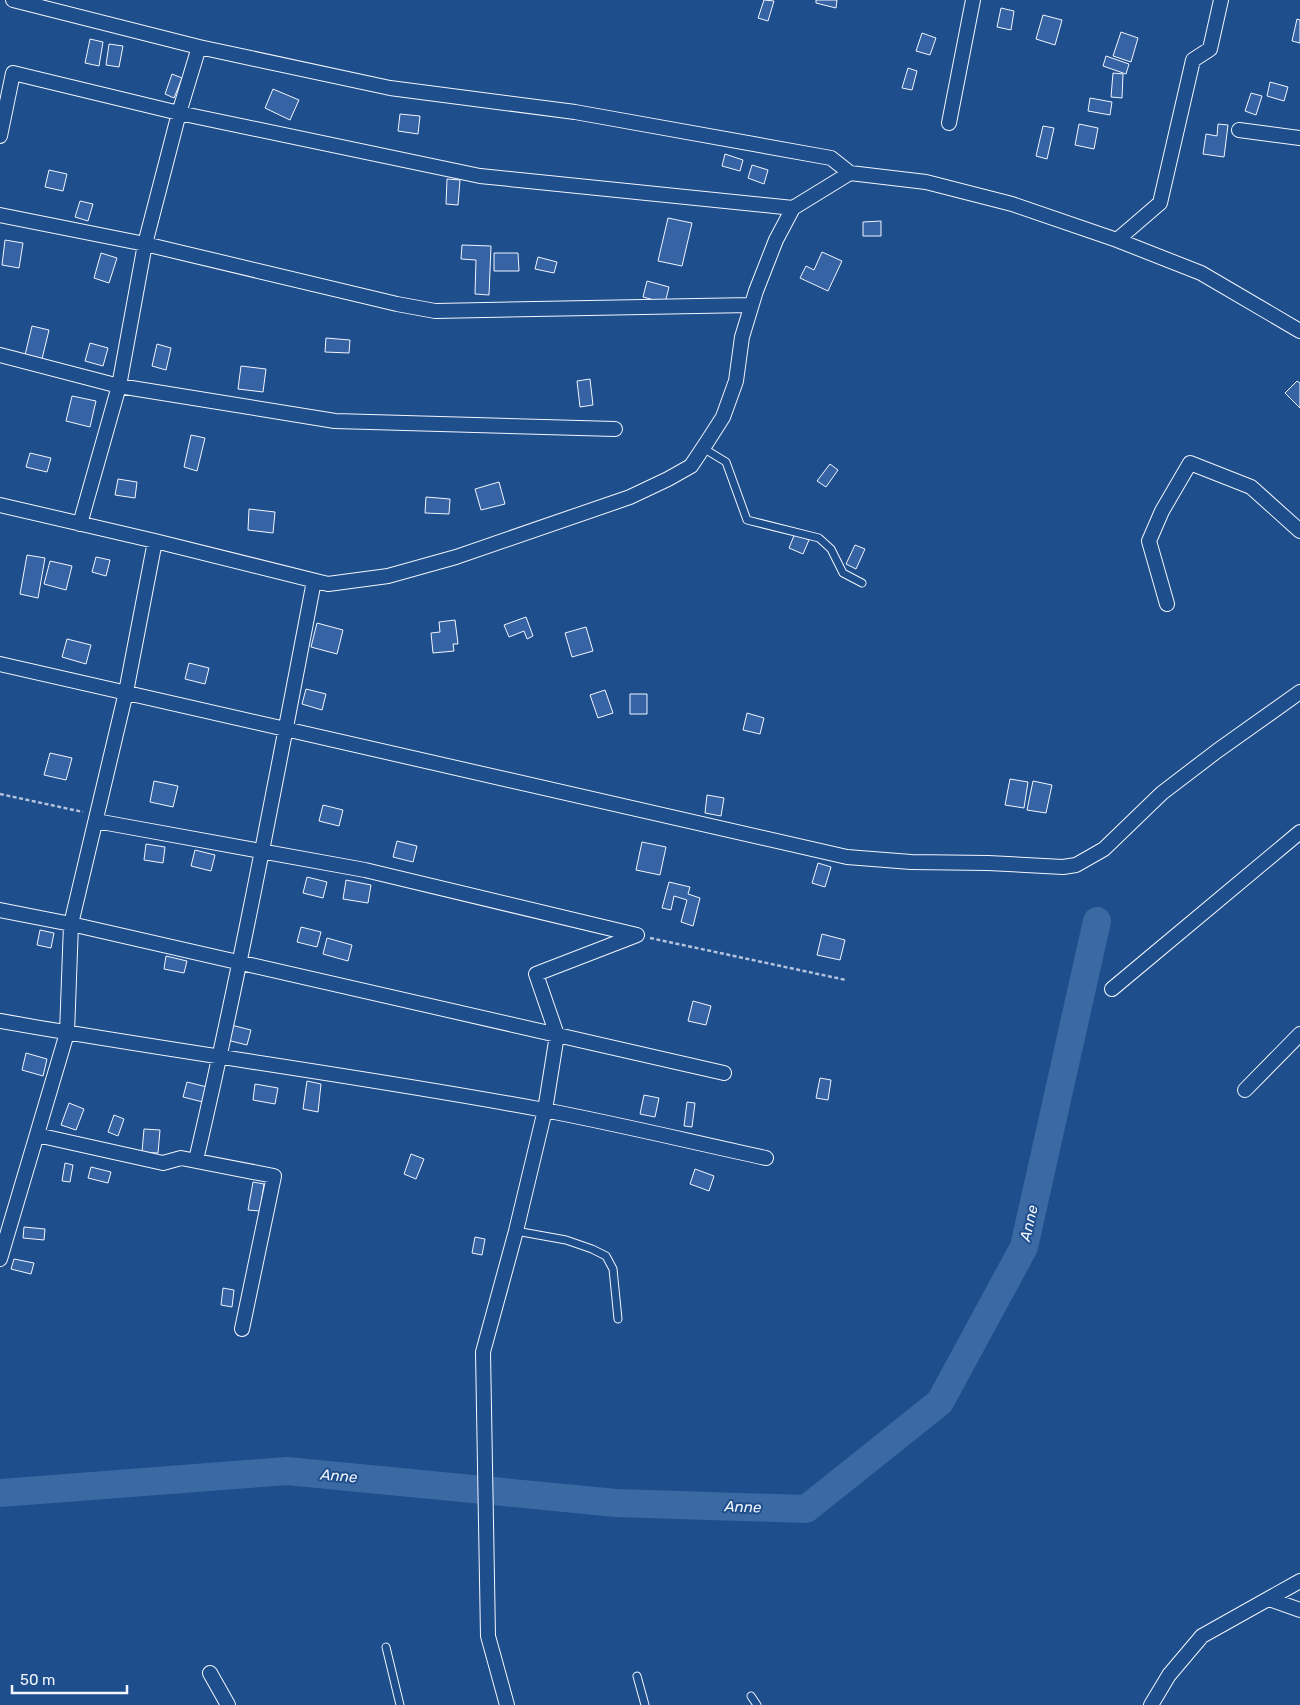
<svg xmlns="http://www.w3.org/2000/svg" width="1300" height="1705" viewBox="0 0 1300 1705" font-family="Rubik,sans-serif">
  <style>
    .lines { fill: none; stroke-linecap: round; stroke-linejoin: round }
    .river { stroke: #3b69a3; stroke-width: 28 }
    .building { fill: #3563a3; stroke: #f2f6ff }
    .service-casing { stroke: #f2f6ff; stroke-width: 9 }
    .minor-casing { stroke: #f2f6ff; stroke-width: 16 }
    .path { stroke: #b3c4dc; stroke-width: 2.5; stroke-dasharray: 4 2.5; stroke-linecap: butt }
    .service { stroke: #1f4e8c; stroke-width: 7 }
    .minor { stroke: #1f4e8c; stroke-width: 14 }
    .labels { text-anchor: middle; dominant-baseline: central; stroke-width: 4; stroke-linejoin: round; paint-order: stroke }
    .water-label { font-size: 15px; font-style: italic; fill: #f2f6ff; stroke: #1f4e8c }
  </style>
  <rect width="100%" height="100%" fill="#1f4e8c"/>
  <g class="lines">
    <!-- river -->
    <path class="river" d="M0,1493L287,1471L616,1503L806,1509L940,1402L1024,1247L1097,921"/>
  </g>
  <!-- building -->
  <path class="building" d="M764,0L774,1L768,21L758,18Z
    M816,0H837L836,8L816,3Z
    M1001,8L1014,11L1011,30L997,27Z
    M1043,15L1062,20L1055,45L1036,39Z
    M1297,19L1300,20V43L1292,41Z
    M1121,32L1138,38L1131,62L1113,56Z
    M922,33L936,38L930,55L916,51Z
    M90,39L103,42L99,66L85,63Z
    M109,44L123,46L119,67L106,65Z
    M1106,56L1129,64L1126,74L1103,66Z
    M908,68L917,71L912,90L902,88Z
    M1113,73L1123,74L1122,98L1111,97Z
    M172,74L182,78L174,98L165,94Z
    M1270,82L1288,87L1284,101L1267,96Z
    M273,89L299,100L290,120L265,108Z
    M1251,93L1262,96L1256,115L1245,111Z
    M1090,98L1112,102L1110,115L1088,111Z
    M400,114L420,116L418,134L398,131Z
    M1079,124L1098,128L1094,149L1075,145Z
    M1218,124L1228,125L1224,157L1203,154L1206,134L1217,136Z
    M1043,126L1054,128L1047,159L1036,156Z
    M725,154L743,160L740,171L722,166Z
    M752,165L768,170L764,184L748,178Z
    M49,170L67,174L63,191L45,187Z
    M447,179L460,180L458,205L446,204Z
    M80,201L93,204L88,221L75,217Z
    M668,218L692,223L682,266L658,261Z
    M881,221V236H863V222Z
    M5,240L23,243L19,268L2,265Z
    M462,245L491,246L489,295L475,294L476,260L461,259Z
    M822,252L842,261L828,291L800,278L806,266L814,270Z
    M101,253L117,258L109,283L94,278Z
    M494,253H518L519,271H494Z
    M538,257L557,262L554,273L535,269Z
    M647,281L669,287L665,303L643,297Z
    M32,326L49,330L42,359L25,355Z
    M326,338L350,340L349,353L325,352Z
    M90,343L108,348L103,366L85,361Z
    M157,344L171,348L166,370L152,366Z
    M241,366L266,369L263,392L238,389Z
    M590,379L593,405L580,407L577,381Z
    M1297,381L1300,383V408L1285,393Z
    M72,396L96,401L90,427L66,421Z
    M191,435L205,438L197,471L184,467Z
    M30,453L51,458L47,472L26,467Z
    M830,464L838,470L826,487L817,481Z
    M118,479L137,482L135,498L115,495Z
    M499,482L505,504L481,510L475,489Z
    M426,497L450,499L449,514L425,513Z
    M249,509L275,512L273,533L248,530Z
    M795,533L809,540L803,554L789,548Z
    M855,545L865,549L856,569L846,564Z
    M27,555L45,558L38,598L20,594Z
    M96,557L110,560L106,576L92,572Z
    M50,561L72,566L66,590L44,584Z
    M526,617L533,636L527,639L524,631L509,637L504,625Z
    M455,620L458,644H453L454,651L433,653L431,633L440,632L439,622Z
    M317,623L343,630L337,654L311,647Z
    M586,627L593,651L572,657L565,633Z
    M67,639L91,645L86,664L62,657Z
    M189,663L209,668L205,684L185,679Z
    M306,689L326,694L322,710L302,704Z
    M605,690L613,713L598,718L590,695Z
    M630,694H647V714H630Z
    M747,713L764,718L760,734L743,730Z
    M50,753L72,758L66,780L44,775Z
    M1010,779L1028,782L1024,808L1005,805Z
    M154,781L178,786L173,807L150,802Z
    M1033,781L1052,785L1046,813L1027,810Z
    M707,795L724,798L721,816L705,813Z
    M323,805L343,810L339,826L319,821Z
    M397,841L417,846L413,862L393,857Z
    M642,842L666,847L660,875L636,870Z
    M146,844L165,847L163,863L144,860Z
    M195,850L215,855L211,871L191,866Z
    M818,863L831,867L825,887L812,883Z
    M307,877L327,882L323,898L303,893Z
    M346,880L371,885L368,903L343,899Z
    M669,882L690,887L688,894L700,898L693,926L681,922L687,900L674,896L671,910L662,908Z
    M301,927L321,932L317,947L297,942Z
    M40,930L54,933L51,948L37,945Z
    M822,934L845,940L840,960L817,955Z
    M327,938L352,945L348,961L323,954Z
    M166,956L187,961L184,973L164,969Z
    M693,1001L711,1006L706,1025L688,1021Z
    M231,1025L251,1030L247,1045L227,1040Z
    M26,1053L47,1059L43,1076L22,1070Z
    M820,1078L831,1080L828,1100L816,1098Z
    M307,1081L321,1084L318,1112L303,1109Z
    M187,1082L207,1087L203,1102L183,1097Z
    M255,1084L278,1088L275,1104L253,1100Z
    M644,1095L659,1098L655,1117L640,1114Z
    M687,1102L695,1103L692,1127L684,1126Z
    M69,1103L84,1109L76,1130L61,1125Z
    M114,1115L124,1119L118,1136L108,1132Z
    M144,1129L160,1130L158,1153L142,1152Z
    M411,1154L424,1159L416,1179L404,1174Z
    M65,1163L73,1165L70,1182L62,1181Z
    M91,1167L111,1172L108,1183L88,1178Z
    M695,1169L714,1176L709,1191L690,1184Z
    M253,1182L264,1184L260,1211L248,1210Z
    M24,1227L45,1229L44,1240L23,1238Z
    M475,1237L485,1239L482,1255L472,1253Z
    M14,1259L34,1263L31,1274L11,1269Z
    M223,1288L234,1290L232,1307L221,1305Z"/>
  <g class="lines">
    <!-- service casing -->
    <g class="service-casing">
      <path id="service" d="M703,448L726,462L747,520L819,538L831,549L843,573L862,583
        M516,1231L566,1240L592,1249L606,1256L613,1269L618,1319
        M386,1647L400,1705
        M637,1676L645,1705
        M751,1696L757,1705"/>
    </g>
    <!-- minor casing -->
    <g class="minor-casing">
      <path id="minor" d="M13,0L199,47L390,88L575,112L831,158L850,173
        M949,123L973,0
        M1239,130L1300,138
        M0,136L13,73L179,113L480,176L793,208
        M0,215L145,244L397,304L435,311L751,305
        M1117,240L1160,203L1193,60L1210,49L1221,0
        M0,355L119,386L335,421L615,429
        M0,505L155,541L328,584L388,576L456,557L630,497L668,479L691,466L707,442L723,417L736,381L742,337L756,291L776,240L793,208L850,173L926,182L1012,204L1117,240L1201,273L1300,331
        M80,524L119,386L145,244L179,113L199,47
        M1167,604L1149,541L1162,511L1190,463L1251,487L1300,531
        M0,664L847,857L911,862L988,863L1063,867L1076,865L1104,849L1162,793L1217,751L1300,692
        M96,821L365,870L637,935
        M0,910L71,924L724,1073
        M1112,989L1300,832
        M0,1021C181,1053 363,1076 544,1110C618,1124 692,1142 766,1158
        M1245,1090L1300,1034
        M37,1135L163,1163L181,1158L274,1176L242,1329
        M196,1160C241,968 277,774 314,581
        M0,1259L67,1033L71,924L126,692L155,541
        M1269,1599L1300,1610
        M210,1673L228,1705
        M507,1705L488,1636L483,1352L516,1231L545,1110L557,1035L536,974L637,935
        M1151,1705L1169,1675L1202,1636L1300,1581"/>
    </g>
    <!-- path -->
    <path class="path" d="M0,794L83,812
      M650,938L846,980"/>
    <!-- service -->
    <use href="#service" class="service"/>
    <!-- minor -->
    <use href="#minor" class="minor"/>
  </g>
  <g class="labels">
    <!-- water labels -->
    <g class="water-label">
      <text transform="translate(1029 1223) rotate(-77)">Anne</text>
      <text transform="translate(339 1476) rotate(5)">Anne</text>
      <text transform="translate(743 1507) rotate(2)">Anne</text>
    </g>
  </g>
  <!-- scale -->
  <path d="M12 1685v8h115v-8" fill="none" stroke="#f2f6ff" stroke-width="2.5"/>
  <text x="20" y="1685" font-size="15" fill="#f2f6ff" stroke="#1f4e8c" stroke-width="4" paint-order="stroke">50 m</text>
</svg>
